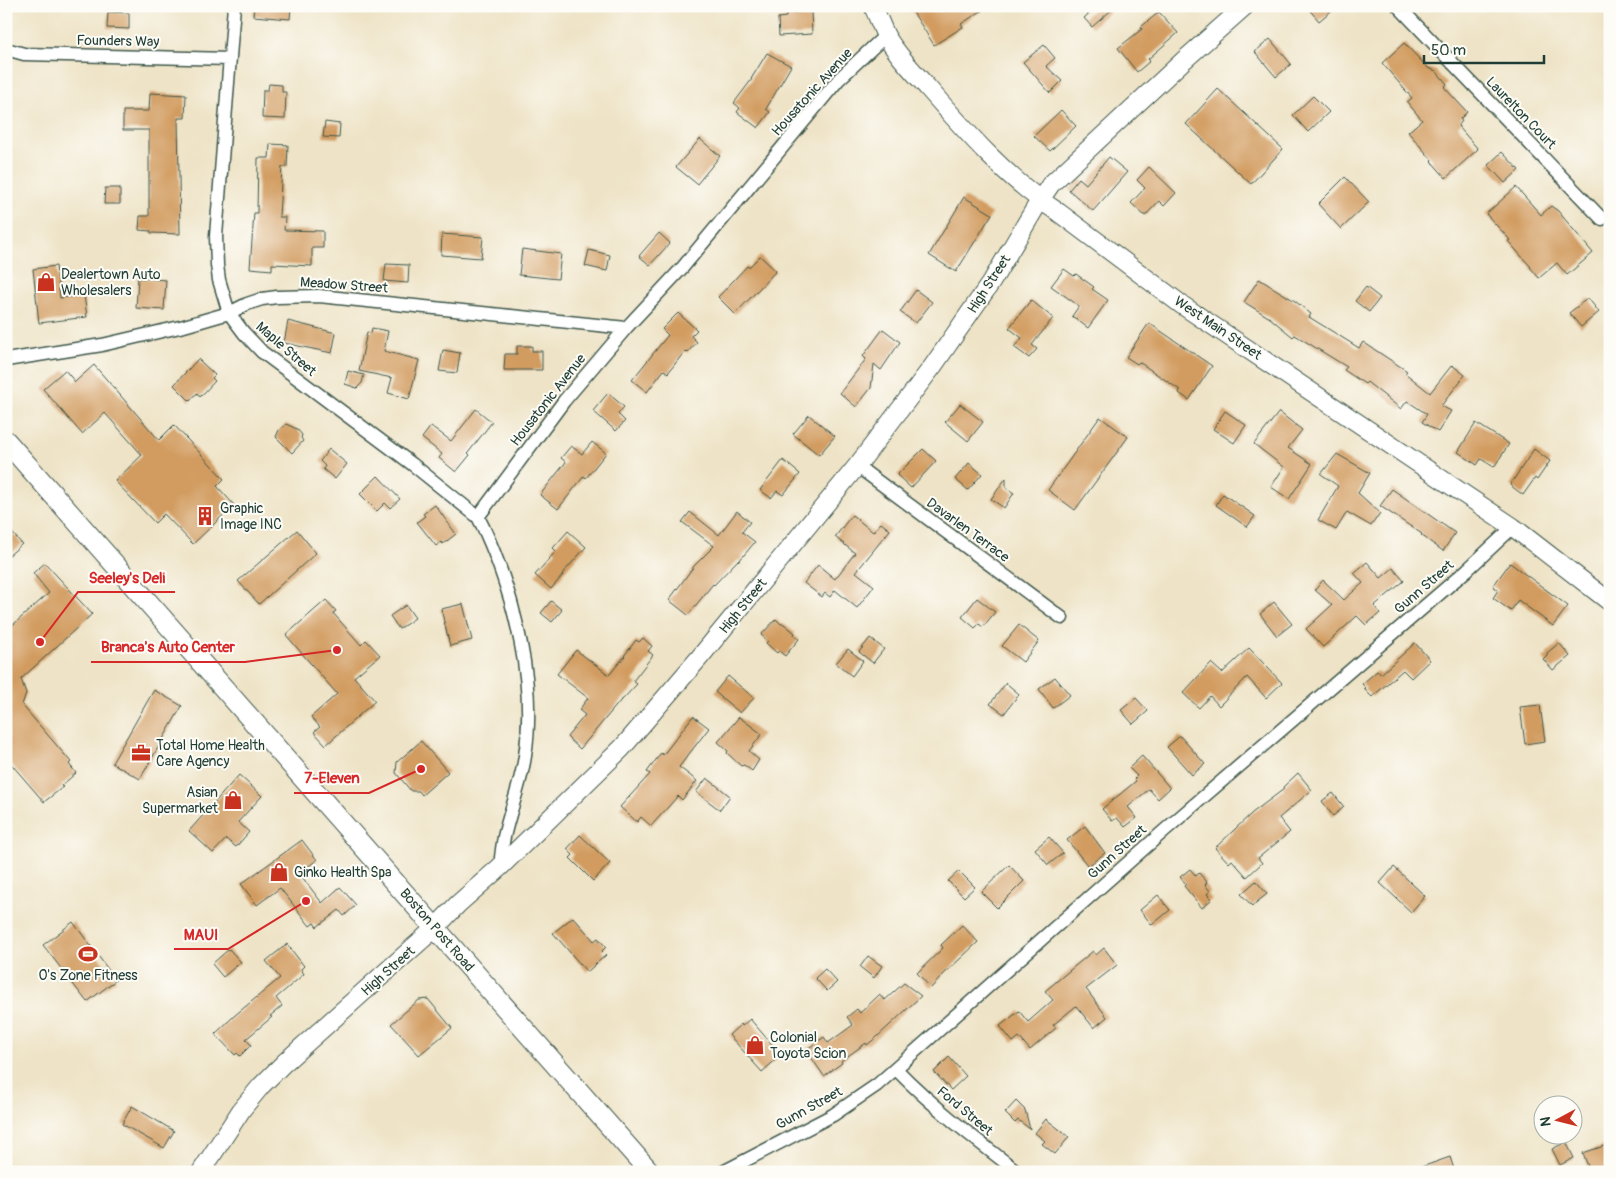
<svg xmlns="http://www.w3.org/2000/svg" width="1616" height="1178" viewBox="0 0 1616 1178" font-family="Pangolin,sans-serif">
  <style>
    .building { fill: #d29c60 }
    .lines { fill: none; stroke-linecap: round; stroke-linejoin: round }
    .minor-casing { stroke: #3e564a; stroke-width: 15 }
    .secondary-casing { stroke: #3e564a; stroke-width: 20 }
    .primary-casing { stroke: #3e564a; stroke-width: 22 }
    .minor { stroke: #fff; stroke-width: 12 }
    .secondary { stroke: #fff; stroke-width: 18 }
    .primary { stroke: #fff; stroke-width: 20 }
    .labels { text-anchor: middle; dominant-baseline: central; stroke-width: 4; stroke-linejoin: round; paint-order: stroke }
    .street-label { font-size: 14px; fill: #1f3d34; stroke: #fdfcf7 }
    .poi-label { font-size: 14px; fill: #1f3d34; stroke: #fdfcf7; text-anchor: start }
    .leader { fill: none; stroke: #d62828; stroke-width: 2 }
    .callout-dot { fill: #d62828; stroke: #fdfcf7; stroke-width: 2 }
    .callout-label { font-size: 15px; text-anchor: middle; font-weight: bold; fill: #d62828; stroke: #fdfcf7; stroke-width: 4; stroke-linejoin: round; paint-order: stroke }
  </style>
  <rect width="100%" height="100%" fill="#fdfcf7"/>
  <filter id="ink" filterUnits="userSpaceOnUse"><feTurbulence type="fractalNoise" baseFrequency=".02" numOctaves="2"/><feDisplacementMap in="SourceGraphic" scale="10" xChannelSelector="R" yChannelSelector="G"/><feConvolveMatrix kernelMatrix="1 2 1 2 8 2 1 2 1" color-interpolation-filters="sRGB"/></filter>
  <filter id="wash" filterUnits="userSpaceOnUse"><feTurbulence type="fractalNoise" baseFrequency=".0096" numOctaves="4" result="noise"/><feDisplacementMap in="SourceGraphic" scale="20" xChannelSelector="R" yChannelSelector="G"/><feGaussianBlur stdDeviation="1.12" result="paint"/><feColorMatrix in="noise" values="0 0 0 0 0 0 0 0 0 0 0 0 0 0 0 0 0 1.4 0 .05"/><feComposite in="paint" operator="in"/></filter>
  <g filter="url(#wash)">
    <rect width="100%" height="100%" fill="#eee3c6"/>
    <g id="blocks">
      <!-- building -->
      <path class="building" d="M254,6H291L290,19L253,16Z
        M909,6H989L961,24L963,27L934,45Z
        M1097,6H1116L1092,27L1084,18Z
        M1306,6H1337L1319,21Z
        M811,11L812,34L779,36L778,18L786,17V13Z
        M108,12L129,13V29L107,28Z
        M1159,12L1178,33L1148,59L1150,61L1137,72L1118,48L1142,29L1141,27Z
        M1270,39L1291,64L1276,77L1255,52Z
        M1404,43L1428,68L1436,71L1447,84L1444,87L1467,112L1460,119L1462,121L1458,126L1478,149L1446,178L1431,161L1432,160L1408,132L1422,120L1407,102L1412,98L1382,63Z
        M1044,45L1055,58L1046,66L1062,81L1050,93L1023,62Z
        M767,53L791,66L766,109L770,112L758,128L737,112L740,108L734,103L752,79H751Z
        M269,84L282,85V92H286L285,119L262,118L263,90H268Z
        M1218,89L1283,149L1251,184L1186,124Z
        M150,93L186,95L185,118H178L180,234L151,233V231L139,230L140,216H149V130H123V111H149Z
        M1313,96L1329,112L1308,132L1293,115Z
        M1061,110L1076,126L1050,151L1034,136Z
        M325,122L340,124L339,138L323,137Z
        M700,139L720,156L697,184L676,167Z
        M270,144L288,145L287,167H282L281,184L279,217H285L284,230L323,231V248H312V266L272,264V270L250,268L254,213H257L258,158H269Z
        M1502,152L1519,170L1505,183L1488,165Z
        M1109,157L1127,172L1093,211L1069,190L1079,178L1086,184Z
        M1149,167L1176,193L1164,206L1159,201L1145,216L1131,203L1145,188L1137,180Z
        M1345,177L1369,202L1341,229L1318,204Z
        M1516,187L1541,215L1551,206L1558,211L1593,253L1567,275L1557,263L1539,278L1530,267H1531L1508,241L1510,240L1486,214Z
        M105,188H120V204H104Z
        M964,197L992,214L956,272L929,255Z
        M659,233L670,243L650,265L639,256Z
        M442,234L483,237L481,258L441,255Z
        M522,249L561,254L558,279L519,275Z
        M589,250L610,255L607,271L585,266Z
        M760,256L776,271L735,314L718,297L747,266L749,267Z
        M386,264L409,265L408,283L384,281Z
        M56,266L60,298L84,295L87,317L39,323L33,269Z
        M1064,269L1074,276L1076,274L1094,287L1092,289L1108,300L1088,328L1072,316L1079,306L1051,286Z
        M138,278L166,280L164,310L136,308Z
        M1259,279L1295,301L1311,314L1309,317L1359,348L1363,342L1407,371L1405,373L1430,393L1452,365L1465,375L1441,406L1451,411L1438,432L1422,422L1427,414L1407,401L1401,409L1367,382L1365,384L1344,370L1347,367L1295,335L1293,337L1270,318L1244,302Z
        M1366,287L1380,298L1369,312L1355,301Z
        M916,290L932,302L916,323L900,312Z
        M1588,298L1599,312L1581,327L1569,313Z
        M1031,300L1053,318L1032,345L1037,349L1029,358L1014,347L1022,338L1009,328Z
        M678,313L697,330L691,336L697,342L687,353L685,351L668,373L664,370L647,392L632,380L668,335L662,329Z
        M288,321L336,333L332,353L284,343Z
        M1149,323L1212,366L1189,400L1179,393L1180,390L1139,362L1137,364L1126,357Z
        M372,328L388,331L384,351L419,360L409,399L388,393L392,378L359,371L367,332L371,333Z
        M883,329L900,342L881,370L874,364L871,388L856,407L840,393L866,359L863,356Z
        M517,346H532V351H542V370H504L505,354H517Z
        M443,350L460,353L457,373L439,371Z
        M198,359L215,375L212,378L215,381L200,397L197,393L190,401L174,385Z
        M94,365L159,440L174,425L224,479L217,486L234,505L193,544L164,514L155,523L115,481L142,455L105,413L82,434L43,389L65,370L75,382Z
        M348,371L364,375L362,383L357,388L345,384Z
        M608,393L624,407L618,414L625,421L616,431L593,411Z
        M960,404L983,422L968,441L945,422Z
        M476,409L492,422L468,453L470,455L456,472L439,458L442,454L422,438L431,426L451,441Z
        M1225,411L1246,425L1234,443L1213,429Z
        M1279,412L1302,430L1288,448L1312,464L1289,499L1271,487L1284,467L1254,444Z
        M809,415L835,436L819,455L793,434Z
        M1100,417L1128,437L1075,510L1048,490Z
        M1476,423L1509,444L1494,467L1481,459L1477,465L1458,452Z
        M286,424L297,429L302,435L301,438L303,441L292,453L276,437L279,430Z
        M592,442L606,453L586,478L584,476L558,509L540,495L566,462L561,458L571,446L582,454Z
        M329,449L347,464L335,479L323,469L325,466L320,461Z
        M923,449L936,461L911,488L897,475Z
        M1534,449L1550,461L1537,480L1535,478L1523,495L1510,485Z
        M1337,454L1370,473L1358,493L1380,513L1371,526L1347,512L1336,530L1318,520L1338,486L1321,474Z
        M783,460L800,474L783,495L777,491L771,498L760,490Z
        M969,463L982,474L968,490L955,479Z
        M378,476L400,499L390,508L385,503L377,511L360,494Z
        M1006,478V488L1014,493L1004,508L991,499Z
        M1392,489L1455,533L1443,551L1421,535L1422,534L1380,506Z
        M1223,494L1255,516L1247,527L1216,505Z
        M435,505L456,534L443,544L441,542L436,546L417,522L425,516L423,514Z
        M737,511L750,522L742,532L755,542L739,561L738,560L714,585L713,584L688,615L669,600L694,566L714,546L682,522L690,512L719,535Z
        M852,515L873,532L881,523L890,530L856,572L874,586L857,608L835,590L830,597L825,593L822,597L804,583L818,565L835,579L855,553L835,537Z
        M6,526L22,544L6,558Z
        M297,530L316,553L259,604L238,581Z
        M568,531L586,547L562,574L563,575L551,589L535,575L556,551L553,548Z
        M1367,562L1381,578L1393,568L1404,581L1374,606L1380,613L1366,625L1357,616L1323,647L1306,629L1332,605L1315,590L1323,580L1344,600L1363,583L1354,573Z
        M45,563L92,614L21,679L26,693L22,705L71,762L69,764L76,773L61,786L63,787L44,802L6,758V631L49,593L33,573Z
        M1510,563L1568,606L1553,626L1518,600L1511,611L1493,598L1498,590L1493,586Z
        M977,598L995,612L983,627L979,624L975,628L962,617Z
        M326,600L336,611L333,613L361,645L366,640L380,655L354,677L375,701L326,745L314,732L320,727L311,717L337,694L286,635Z
        M551,601L562,610L552,622L541,613Z
        M1274,602L1292,624L1277,636L1260,614Z
        M463,604L472,640L450,646L441,609Z
        M406,605L415,618L399,629L390,616Z
        M776,619L781,624H784L795,633L794,635L799,639L785,656L779,651L777,653L766,643L768,641L761,635Z
        M1019,625L1039,641L1023,662L1002,646Z
        M643,638L652,646L648,651L653,655L633,681L637,684L622,700H621L580,749L567,737L585,715L579,710L588,698L557,674L576,650L609,675L625,656H624L636,640L639,642Z
        M870,638L884,649L873,663L859,652Z
        M1415,643L1430,660L1411,678L1403,670L1372,697L1364,689L1366,688L1362,684L1377,671L1381,674Z
        M1559,643L1570,656L1553,670L1543,659L1547,655V653Z
        M1249,648L1282,683L1266,698L1247,677L1219,706L1210,696L1199,708L1183,693L1211,663L1222,673Z
        M848,649L863,661L852,676L836,663Z
        M728,676L754,698L740,713L715,692Z
        M1055,677L1070,695L1053,708L1039,689Z
        M1006,683L1019,694L1004,714L990,704Z
        M154,690L182,706L140,779L112,763Z
        M1136,698L1148,711L1133,724L1121,710Z
        M1540,705L1545,741L1525,744L1520,707Z
        M693,716L709,728L679,767L697,781L682,800L678,796L651,826L641,817L637,822L620,807L650,774L647,772L661,753L663,755Z
        M739,717L762,734L749,751L759,760L752,771L744,765L741,766L727,753L728,751L718,742Z
        M1180,736L1205,764L1192,775L1167,747Z
        M421,741L448,772L422,795L419,791H411L396,773L397,762Z
        M1142,756L1170,788L1158,799L1149,789L1128,807L1137,818L1125,827L1117,818L1112,821L1102,809L1136,781L1134,779L1137,776L1129,768Z
        M1298,773L1312,790L1279,818L1290,832L1258,858L1262,863L1247,877L1232,860L1229,863L1215,848L1252,813L1284,789L1283,787Z
        M239,775L262,796L238,822L249,832L236,847L226,839L213,853L189,831Z
        M707,778L730,796L720,810L696,792Z
        M1333,793L1344,807L1333,816L1322,801Z
        M1085,826L1105,853L1088,866L1067,840Z
        M580,835L610,863L593,881L570,858L573,855L567,849Z
        M1049,837L1063,853L1048,865L1035,849Z
        M302,840L317,860L299,873L322,903L340,887L356,905L344,916L339,910L317,927L314,923L310,926L280,888L257,905L241,884Z
        M1009,865L1024,881L997,908L981,892Z
        M1394,867L1425,896L1411,912L1380,883Z
        M1190,869L1196,876L1199,873L1207,882L1205,885L1210,891L1207,894L1212,899L1202,908L1184,886L1186,884L1180,877Z
        M959,871L975,887L964,897L948,881Z
        M1256,881L1267,894L1252,906L1241,894Z
        M1158,895L1170,910L1152,925L1140,910Z
        M573,917L594,941L598,938L606,947L602,951L606,955L587,972L553,933Z
        M73,922L116,980L87,1002L43,945Z
        M962,925L978,942L944,974L931,988L917,973L943,948L941,945Z
        M287,944L304,966L301,969L304,974L276,998L282,1006L270,1016L272,1017L246,1039L251,1045L240,1056L237,1053L235,1055L215,1034L234,1016L280,978L266,961Z
        M1104,948L1117,965L1086,989L1107,1017L1094,1028L1076,1006L1053,1025L1056,1028L1030,1050L1019,1037L1013,1042L1000,1026L1019,1011L1028,1022L1053,1000L1045,991L1093,951L1096,955Z
        M229,949L241,962L223,977L212,964Z
        M868,956L882,966L874,978L860,967Z
        M825,969L837,982L827,991L815,978Z
        M904,983L921,996L877,1037L867,1045L866,1043L841,1061L842,1063L824,1076L806,1050L824,1037L828,1043L853,1025L847,1017L857,1009L860,1013L879,995L885,1000Z
        M428,999L452,1028L419,1055L391,1024L419,1000Z
        M750,1019L781,1055L762,1072L729,1035L741,1024L742,1026Z
        M949,1057L966,1076L951,1090L934,1072Z
        M1016,1101L1025,1110L1030,1129L1018,1120L1015,1123L1005,1113Z
        M132,1106L174,1131L164,1148L122,1124Z
        M1046,1119L1069,1137L1055,1154L1042,1144L1045,1141L1035,1133Z
        M1566,1142L1574,1158L1560,1165L1552,1149Z
        M1610,1144V1172H1590L1583,1153Z
        M1450,1157L1455,1172H1413V1170Z"/>
    </g>
  </g>
  <g filter="url(#ink)">
    <use href="#blocks" fill-opacity="0" stroke="#3e564a" stroke-width="1"/>
    <g class="lines">
      <!-- minor casing -->
      <g class="minor-casing">
        <path id="minor" d="M234,6L216,236L217,265L219,280L229,313L244,333L262,352L412,464L478,517
          M1398,6L1602,219
          M6,49L24,54L230,59
          M6,360L102,345L184,326L229,313L247,304L262,299L277,297L319,296L626,328
          M857,466L1062,618
          M500,867C501,857 502,847 504,837C510,810 521,784 525,756C533,704 525,653 511,602C502,572 493,545 478,517L564,401L626,328L683,267L839,79L886,35
          M896,1069C933,1107 976,1140 1018,1172
          M723,1172L833,1115L877,1085L1165,830L1467,570L1513,527"/>
      </g>
      <!-- secondary casing -->
      <g class="secondary-casing">
        <path id="secondary" d="M873,6C877,15 881,25 885,34C896,54 913,71 928,88C967,133 1008,180 1058,212L1182,305L1513,527L1610,602
          M201,1172L242,1109L261,1086L284,1063L435,928L458,904L500,867L622,748L700,657L857,466L933,366L992,281L1040,200L1051,184L1183,61L1245,6"/>
      </g>
      <!-- primary casing -->
      <g class="primary-casing">
        <path id="primary" d="M6,441L650,1172"/>
      </g>
      <!-- minor -->
      <use href="#minor" class="minor"/>
      <!-- secondary -->
      <use href="#secondary" class="secondary"/>
      <!-- primary -->
      <use href="#primary" class="primary"/>
    </g>
  </g>
  <!-- icons -->
  <defs>
    <g id="shop-bare" transform="scale(1.5)"><path d="M-5-2.5h2.3a2.7 3.5 0 0 1 5.4 0H5L5.5 6h-11ZM-1.5-2.5h3a1.5 2.3 0 0 0-3 0Z" fill="#c8321e" stroke="#fdfcf7" stroke-width="2.5" paint-order="stroke"/></g>
    <g id="building-bare" transform="scale(1.5)"><path d="M-4-6H4V6H1V3H-1V6H-4ZM-2.5-4.3h1.7v1.8h-1.7ZM.8-4.3h1.7v1.8H.8ZM-2.5-1h1.7V.8h-1.7ZM.8-1h1.7V.8H.8Z" fill="#c8321e" stroke="#fdfcf7" stroke-width="2.5" paint-order="stroke"/></g>
    <g id="office-bare" transform="scale(1.5)"><path d="M-6-3h4V-5.5h4V-3h4V5H-6ZM-1-4.5V-3h2v-1.5ZM-6 0V1H6V0Z" fill="#c8321e" stroke="#fdfcf7" stroke-width="2.5" paint-order="stroke"/></g>
    <g id="stadium-bare" transform="scale(1.5)"><path d="M0-5a6.5 5 0 1 0 0 10a6.5 5 0 1 0 0-10ZM-3.5-1.8h7v3.6h-7Z" fill="#c8321e" stroke="#fdfcf7" stroke-width="2.5" paint-order="stroke"/></g>
  </defs>
  <g fill-rule="evenodd">
    <use href="#shop-bare" x="46" y="282"/>
    <use href="#building-bare" x="205" y="516"/>
    <use href="#office-bare" x="141" y="753"/>
    <use href="#shop-bare" x="233" y="800"/>
    <use href="#shop-bare" x="279" y="872"/>
    <use href="#stadium-bare" x="88" y="954"/>
    <use href="#shop-bare" x="755" y="1045"/>
  </g>
  <g class="labels">
    <!-- street labels -->
    <g class="street-label">
      <text transform="translate(118 41) rotate(1)">Founders Way</text>
      <text transform="translate(812 92) rotate(-48)">Housatonic Avenue</text>
      <text transform="translate(1521 113) rotate(46)">Laurelton Court</text>
      <text transform="translate(989 284) rotate(-57)">High Street</text>
      <text transform="translate(344 285) rotate(4)">Meadow Street</text>
      <text transform="translate(1218 328) rotate(34)">West Main Street</text>
      <text transform="translate(286 349) rotate(41)">Maple Street</text>
      <text transform="translate(548 400) rotate(-52)">Housatonic Avenue</text>
      <text transform="translate(968 530) rotate(36)">Davarlen Terrace</text>
      <text transform="translate(1424 587) rotate(-41)">Gunn Street</text>
      <text transform="translate(743 606) rotate(-51)">High Street</text>
      <text transform="translate(1117 852) rotate(-42)">Gunn Street</text>
      <text transform="translate(437 930) rotate(49)">Boston Post Road</text>
      <text transform="translate(388 971) rotate(-42)">High Street</text>
      <text transform="translate(809 1108) rotate(-29)">Gunn Street</text>
      <text transform="translate(965 1111) rotate(40)">Ford Street</text>
    </g>
    <!-- poi labels -->
    <g class="poi-label">
      <text x="61" y="274">Dealertown Auto<tspan x="61" dy="16">Wholesalers</tspan></text>
      <text x="220" y="508">Graphic<tspan x="220" dy="16">Image INC</tspan></text>
      <text x="156" y="745">Total Home Health<tspan x="156" dy="16">Care Agency</tspan></text>
      <text x="218" y="792" text-anchor="end">Asian<tspan x="218" dy="16">Supermarket</tspan></text>
      <text x="294" y="872">Ginko Health Spa</text>
      <text x="88" y="975" text-anchor="middle">O's Zone Fitness</text>
      <text x="770" y="1037">Colonial<tspan x="770" dy="16">Toyota Scion</tspan></text>
    </g>
  </g>
  <!-- callouts -->
  <path class="leader" d="M40 642L78 592H175M337 650L245 662H91M421 769L369 793H294M306 901L228 949H174"/>
  <g class="callout-dot">
    <circle cx="40" cy="642" r="5"/>
    <circle cx="337" cy="650" r="5"/>
    <circle cx="421" cy="769" r="5"/>
    <circle cx="306" cy="901" r="5"/>
  </g>
  <g class="callout-label">
    <text x="127" y="583">Seeley's Deli</text>
    <text x="168" y="652">Branca's Auto Center</text>
    <text x="332" y="783">7-Eleven</text>
    <text x="201" y="940">MAUI</text>
  </g>
  <!-- margin -->
  <rect width="1616" height="1178" fill="none" stroke="#fdfcf7" stroke-width="25"/>
  <!-- north arrow -->
  <g transform="translate(1558 1120) rotate(263)"><circle r="24" fill="#fdfcf7" stroke="#a4b0a9"/>
  <path d="M0-4L9 19L0 12L-9 19Z" fill="#c8321e"/>
  <text y="-8" font-size="14" font-weight="bold" text-anchor="middle" fill="#1f3d34">N</text>
  </g>
  <!-- scale -->
  <path d="M1424 55v8h120v-8" fill="none" stroke="#1f3d34" stroke-width="2.5"/>
  <text x="1431" y="55" font-size="15" fill="#1f3d34" stroke="#fdfcf7" stroke-width="4" paint-order="stroke">50 m</text>
</svg>
